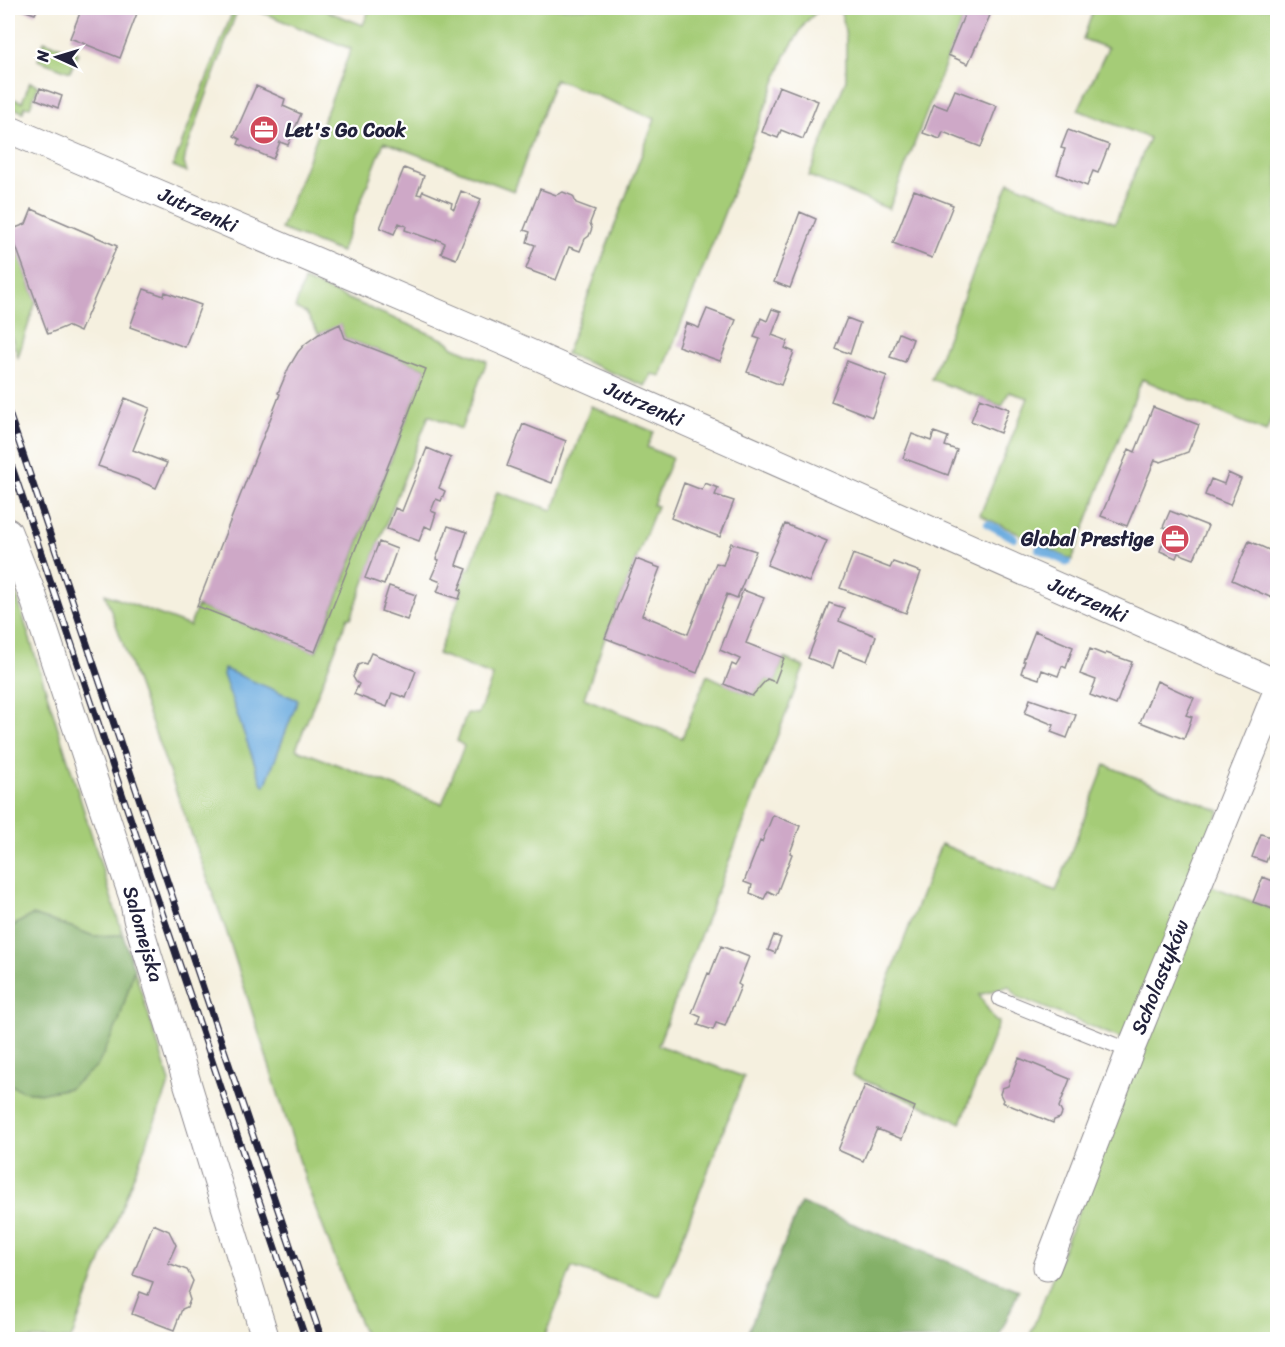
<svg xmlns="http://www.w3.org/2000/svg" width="1285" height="1347" viewBox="0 0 1285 1347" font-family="Sriracha,sans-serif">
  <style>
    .green { fill: #a5cc77; stroke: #647759; stroke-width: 1.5 }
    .forest { fill: #84b068; stroke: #536952; stroke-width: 1.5 }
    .water { fill: #6cacdf; stroke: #47678d; stroke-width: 1.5 }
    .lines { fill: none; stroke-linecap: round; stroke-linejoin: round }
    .stream { stroke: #6cacdf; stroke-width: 8 }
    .building { fill: #cea8c7 }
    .lane-casing { stroke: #8c898d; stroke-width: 16 }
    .street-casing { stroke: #8c898d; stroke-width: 29 }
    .lane { stroke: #fff; stroke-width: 14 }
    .street { stroke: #fff; stroke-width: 27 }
    .rail-casing { stroke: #22223b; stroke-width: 7 }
    .rail { stroke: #fff; stroke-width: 4.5; stroke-dasharray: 14; stroke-linecap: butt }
    .labels { text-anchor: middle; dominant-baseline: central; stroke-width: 4.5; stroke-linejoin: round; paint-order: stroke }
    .poi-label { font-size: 20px; font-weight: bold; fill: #22223b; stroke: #fff; text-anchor: start }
    .street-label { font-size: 20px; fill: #22223b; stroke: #fff }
  </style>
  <rect width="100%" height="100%" fill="#fff"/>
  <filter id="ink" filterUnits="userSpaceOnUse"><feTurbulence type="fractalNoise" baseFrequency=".0167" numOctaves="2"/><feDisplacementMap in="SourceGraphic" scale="12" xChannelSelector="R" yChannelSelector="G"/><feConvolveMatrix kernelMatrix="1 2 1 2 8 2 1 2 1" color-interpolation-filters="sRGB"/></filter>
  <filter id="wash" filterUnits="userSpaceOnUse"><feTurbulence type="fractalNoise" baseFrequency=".008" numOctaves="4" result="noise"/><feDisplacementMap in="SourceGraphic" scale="24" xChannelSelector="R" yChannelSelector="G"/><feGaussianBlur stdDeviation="1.35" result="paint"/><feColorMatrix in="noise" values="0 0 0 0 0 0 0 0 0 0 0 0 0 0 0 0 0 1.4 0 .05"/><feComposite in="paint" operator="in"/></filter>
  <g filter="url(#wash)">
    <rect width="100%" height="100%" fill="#f5f0df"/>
    <!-- green -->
    <path class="green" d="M234,8H238L186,152L184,163L187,172L173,166Z
      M251,8H319L363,25L370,8H821L806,22L786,54L661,376L652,374L645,386L566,354L655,119L555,79L514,191L384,142L341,252L281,229L351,49Z
      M839,8H967L889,209L809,176L846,79V39L843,19Z
      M1094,8H1277L1278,402L1266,432L1142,379L1072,560L980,515L1028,398L1009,392L1002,406L931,379L1009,182L1115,223L1149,138L1078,110L1108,48L1083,39Z
      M44,41L78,53L70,72L38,60Z
      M30,82L38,86L30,107L25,106L23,112L8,106V97L22,102Z
      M8,223L36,301L18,357L8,326Z
      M304,280L447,341L453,347L487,361L461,429L429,415L379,542L351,618L348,617L296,749L442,804L464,746L457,741L467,713L478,714L493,676L438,654L462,591L459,589L467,569H470L497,492L553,510L591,406L654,432L647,447L672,458L653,505L657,506L605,638L584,698L682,738L707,675L752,696L767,679L775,682L784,658L804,667L658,1045L744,1077L660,1296L572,1267L544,1339H366L309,1191L226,930L105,594L190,626L197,606L316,652L426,369L345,338L340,325L319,334L306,313L295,308Z
      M8,569L123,935L93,936L71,927L32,915L9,928L8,938Z
      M1105,765L1220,811L1127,1041L1018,997L1009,986L979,995L995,1021L999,1022L961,1123L852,1075L941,844L1056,891Z
      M1206,884L1277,911V1339L1028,1340Z
      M134,969L170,1082L71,1339H8V1083C32,1097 43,1093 70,1088L119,1021Z"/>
    <!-- forest -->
    <path class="forest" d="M32,915L71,927L93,936L123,935L134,969L119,1021L98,1065L70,1088L43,1093L22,1091L8,1083V938L9,928Z
      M801,1203L1019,1290L998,1339H745Z"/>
    <!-- water -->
    <path class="water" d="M224,669L298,700L265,786L262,784L223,675Z"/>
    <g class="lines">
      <!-- stream -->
      <path class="stream" d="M988,524L1014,538
        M1039,549L1067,562"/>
    </g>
    <g id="blocks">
      <!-- building -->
      <path class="building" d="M17,8H38L35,14Z
        M82,8H139L120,58L70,38Z
        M184,8H198L196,12Z
        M967,8H993L977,46H976L968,64L948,55Z
        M1051,8H1072L1069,14Z
        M256,86L285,99L283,106L301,114L288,145L280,142L273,159L238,144L240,139L234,136Z
        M779,86L818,101L803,139L781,130L778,138L762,132Z
        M40,88L62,96L58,108L36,99Z
        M955,90L997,106L981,147L943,132L940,139L923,133L934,104L947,109Z
        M1068,130L1109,145L1098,173L1093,171L1087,186L1057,174L1065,149L1061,148Z
        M404,168L424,176L417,194L421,195L423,191L452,203L451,207L454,209L461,191L481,199L456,259L441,253L445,243L437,239L436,241L405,230L406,226L399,223L394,234L380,228Z
        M540,189L556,195L563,192L573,196L576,203L595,210L590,223L592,228L589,236L585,239L580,251L569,247L556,280L526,269L535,245L527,242L530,232L524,230Z
        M914,190L953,205L932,258L893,243Z
        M32,209L117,246L80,332L67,326L48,334L10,230L26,224Z
        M800,212L816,219L790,288L774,282Z
        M144,289L164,296L165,292L201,305L185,347L130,327Z
        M707,309L736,320L720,361L678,346L686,323L699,328Z
        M772,309L781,312L772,335L788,341L785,348L794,352L781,385L747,372L760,339L754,337L761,318L767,321Z
        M847,318L860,323L850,354L835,348Z
        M340,324L345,338L426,369L315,652L197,606L280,394L278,393L289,367L298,352L305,344L319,334Z
        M899,333L913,339L905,362L890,357Z
        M847,361L887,376L872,417L831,401Z
        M125,398L150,408L133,450L167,463L156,488L135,479L98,466Z
        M980,398L1009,409L1000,433L971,421Z
        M1153,407L1199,425L1188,452L1161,462L1155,460L1127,526L1101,516L1129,449L1135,452Z
        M523,424L566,441L552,483L507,466Z
        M934,432L948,437L945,446L957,450L948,475L903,458L912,434L931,441Z
        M427,448L451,458L439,488L445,491L441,501L436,499L431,511L436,513L431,529L425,526L419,541L387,529L395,508L402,511Z
        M1228,473L1241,479L1230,505L1205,495L1211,479L1224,484Z
        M684,483L702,490L705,483L718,488L715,495L734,501L720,537L671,518Z
        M1170,511L1208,526L1194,559L1178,553L1176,558L1160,551L1168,529L1163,527Z
        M785,524L827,541L809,582L767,565Z
        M448,526L467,532L456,565L467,569L459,589L462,590L459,599L437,592L441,582L431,578L439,560L436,559Z
        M1249,541L1278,554V585L1272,598L1232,580Z
        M379,542L397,549L384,585L365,578Z
        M731,543L756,551L737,598L727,594L697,673L605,638L636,559L660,568L642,615L688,634L716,563L723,565Z
        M853,554L890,568L893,562L921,572L906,613L840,588Z
        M389,586L416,595L407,620L381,611Z
        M743,590L764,598L746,643L784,658L775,682L767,679L752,696L724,684L732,664L736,666L740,659L720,650Z
        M829,603L844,608L839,621L876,636L867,661L839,650L833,668L808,658Z
        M1035,631L1073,647L1066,668L1062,666L1058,676L1042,670L1039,679L1021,673L1025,661H1023Z
        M1090,649L1105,655L1106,653L1132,662L1116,705L1090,695L1096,680L1080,674Z
        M371,653L416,671L406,698L392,693L387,707L354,694L359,684L356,682L353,677L358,665L363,663L366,664Z
        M1157,681L1194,698L1186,715L1192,717L1184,739L1140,722Z
        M1030,699L1076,715L1067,738L1051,732L1054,725L1025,713Z
        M773,815L800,826L790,853L792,854L777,893L776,895L768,891L764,899L750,893L752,885L744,882L760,841L762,842Z
        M1261,834L1274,838L1266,862L1252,857Z
        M1263,877L1278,883V911L1253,902Z
        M774,935L781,938L775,953L768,950Z
        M721,946L749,957L738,984L741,986L725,1026L716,1023L713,1030L698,1025L701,1017L692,1013L708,973L710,974Z
        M1019,1058L1070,1079L1059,1107L1062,1113L1060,1118L1054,1120L1053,1123L1002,1102L1003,1100L1000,1094L1002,1088L1008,1086Z
        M865,1085L915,1107L902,1139L877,1129L863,1161L838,1150Z
        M153,1224L169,1231L176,1245L168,1263L187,1270L193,1281L188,1294L190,1300L187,1307L182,1309L174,1330L132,1314L140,1292L148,1295L153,1282L133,1275Z"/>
    </g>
  </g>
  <g filter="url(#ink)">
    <use href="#blocks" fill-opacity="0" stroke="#8c898d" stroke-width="1.5"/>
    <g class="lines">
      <!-- lane casing -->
      <g class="lane-casing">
        <path id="lane" d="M1000,999L1130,1051"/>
      </g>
      <!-- street casing -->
      <g class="street-casing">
        <path id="street" d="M8,129L505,342L1278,684
          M8,532L33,596L133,898L137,919L266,1340
          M1047,1267L1130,1051L1278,689"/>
      </g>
      <!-- lane -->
      <use href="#lane" class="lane"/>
      <!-- street -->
      <use href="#street" class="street"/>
      <!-- rail casing -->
      <g class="rail-casing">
        <path id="rail" d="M8,410L322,1340
          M8,455L306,1340"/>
      </g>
      <!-- rail -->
      <use href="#rail" class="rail"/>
    </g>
  </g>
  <!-- icons -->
  <defs>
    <g id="office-disc" transform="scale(1.5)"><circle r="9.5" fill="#d1495b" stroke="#fff"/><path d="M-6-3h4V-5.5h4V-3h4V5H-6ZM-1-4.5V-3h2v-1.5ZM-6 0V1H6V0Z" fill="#fff"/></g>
  </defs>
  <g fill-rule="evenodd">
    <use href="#office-disc" x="264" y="130"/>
    <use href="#office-disc" x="1175" y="539"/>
  </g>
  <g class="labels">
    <!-- poi labels -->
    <g class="poi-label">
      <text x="285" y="130">Let's Go Cook</text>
      <text x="1154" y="539" text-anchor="end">Global Prestige</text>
    </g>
    <!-- street labels -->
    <g class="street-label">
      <text transform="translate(198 210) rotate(24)">Jutrzenki</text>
      <text transform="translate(644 404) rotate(24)">Jutrzenki</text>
      <text transform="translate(1088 600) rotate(24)">Jutrzenki</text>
      <text transform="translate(143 934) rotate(74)">Salomejska</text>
      <text transform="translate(1160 977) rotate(-68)">Scholastyków</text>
    </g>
  </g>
  <!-- margin -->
  <rect width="1285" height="1347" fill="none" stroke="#fff" stroke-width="30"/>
  <!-- north arrow -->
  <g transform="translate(57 57) rotate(274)" stroke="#ffffff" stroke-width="4.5" paint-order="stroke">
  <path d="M0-4.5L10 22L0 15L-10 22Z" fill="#22223b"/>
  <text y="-9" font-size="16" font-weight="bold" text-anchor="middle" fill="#22223b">N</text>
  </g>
</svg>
